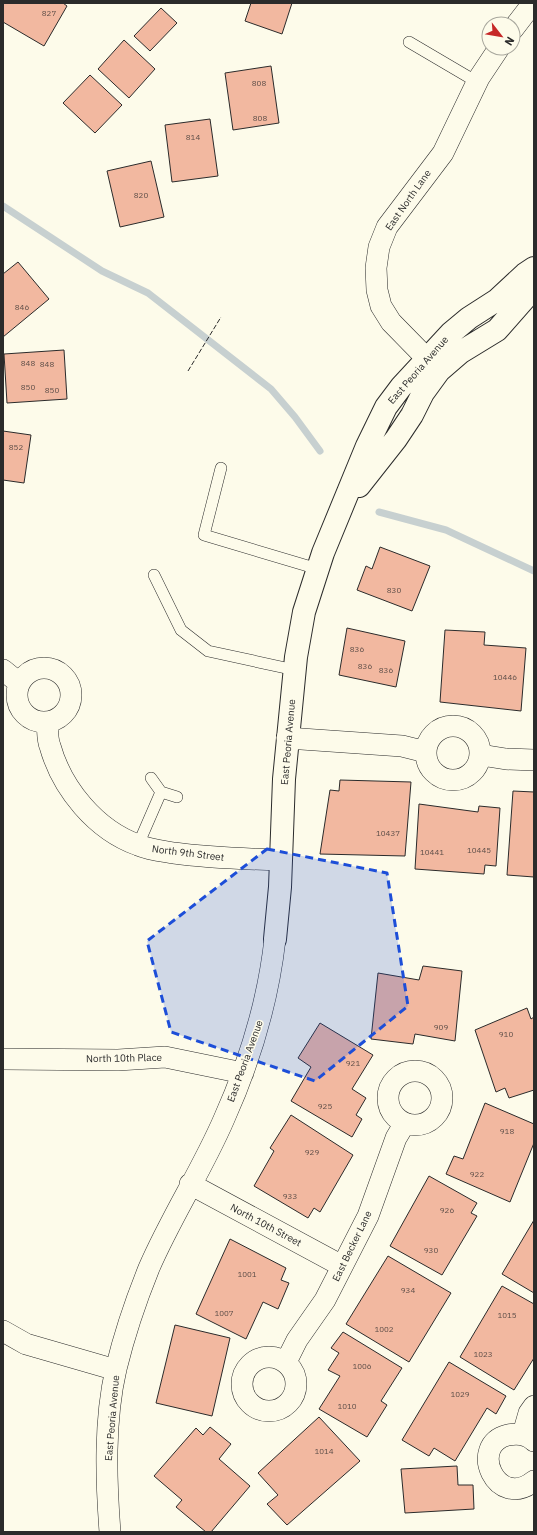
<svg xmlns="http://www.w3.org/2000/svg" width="537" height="1535" viewBox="0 0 537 1535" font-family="'IBM Plex Sans',sans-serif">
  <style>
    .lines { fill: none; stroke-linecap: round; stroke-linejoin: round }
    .stream { stroke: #c7d0d0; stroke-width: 7 }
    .building { fill: #f2b8a0; stroke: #2b2b2b }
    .lane-casing { stroke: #2b2b2b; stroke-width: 12 }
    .street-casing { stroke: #2b2b2b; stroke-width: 22 }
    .secondary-casing { stroke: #2b2b2b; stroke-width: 24 }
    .lane { stroke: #fdfbea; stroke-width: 11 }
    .street { stroke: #fdfbea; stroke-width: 21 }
    .secondary { stroke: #fdfbea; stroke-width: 22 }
    .fence { stroke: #2b2b2b; stroke-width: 1; stroke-dasharray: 5 2; stroke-linecap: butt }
    .marked { fill: #1d4ed8; fill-opacity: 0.2; stroke: #1d4ed8; stroke-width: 3; stroke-dasharray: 8 5; stroke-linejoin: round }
    .labels { text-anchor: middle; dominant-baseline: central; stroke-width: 3; stroke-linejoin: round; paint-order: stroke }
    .number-label { font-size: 8px; fill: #5d4e48 }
    .street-label { font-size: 10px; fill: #2b2b2b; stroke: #fdfbea }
  </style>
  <rect width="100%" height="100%" fill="#fdfbea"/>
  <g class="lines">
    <!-- stream -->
    <path class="stream" d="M3,206L102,271L148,293L271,389L295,417L320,451
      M379,512L446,530L534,571"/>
  </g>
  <!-- building -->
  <path class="building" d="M3,3H63L67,6L44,46L3,22Z
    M251,3H292L282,34L245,21Z
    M161,8L177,23L150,51L134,36Z
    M124,40L155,69L129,98L98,69Z
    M271,66L279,123L233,130L225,73Z
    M90,75L122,105L95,133L63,103Z
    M210,119L218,176L172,182L165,125Z
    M151,161L164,217L120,227L107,171Z
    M18,262L49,299L3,337V274Z
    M64,350L67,399L7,403L4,354Z
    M3,431L31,435L24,483L3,480Z
    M380,547L430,566L412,611L357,590L366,566L372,569Z
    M347,628L405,641L396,687L339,675Z
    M445,630L485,632L484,645L526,648L521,711L440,702Z
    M340,780L411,782L405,856L320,854L330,790L339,791Z
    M513,791L534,792V877L507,875Z
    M419,804L478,812L479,806L500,808L496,866L485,865L484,874L415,869Z
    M423,966L462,971L455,1041L415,1034L413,1044L371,1039L378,973L419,980Z
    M527,1008L531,1019L534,1017V1090L509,1098L505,1088L496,1092L475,1030Z
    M320,1023L373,1055L352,1089L366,1098L356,1115L362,1119L352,1137L291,1101L311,1067L298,1058Z
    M485,1103L534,1124V1143L510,1202L446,1174L454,1156L463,1159Z
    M291,1115L353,1155L320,1212L314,1208L308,1218L254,1186L274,1151L270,1148Z
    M429,1176L477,1203L471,1213L477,1216L442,1275L390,1246Z
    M534,1220V1293L502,1274Z
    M230,1239L286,1268L281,1280L289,1283L278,1309L263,1302L246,1339L196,1314Z
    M388,1256L451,1293L409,1362L346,1324Z
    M502,1286L534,1304V1358L514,1390L460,1357Z
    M175,1325L230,1338L212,1416L156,1403Z
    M343,1332L402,1368L381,1401L387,1405L367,1437L319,1409L340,1376L328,1370L339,1353L331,1348Z
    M449,1362L506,1396L496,1414L487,1408L455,1461L434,1448L429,1456L402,1440Z
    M319,1417L360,1461L287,1525L267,1504L278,1495L258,1473Z
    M210,1427L231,1444L219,1459L250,1486L211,1532H206L176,1507L182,1500L154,1476L196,1428L203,1435Z
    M457,1466L458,1485H473L474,1509L405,1513L401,1469Z"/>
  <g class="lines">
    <!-- lane casing -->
    <g class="lane-casing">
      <path id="lane" d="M409,42L477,82
        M221,468L204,535L318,569
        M154,575L181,630L208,651L295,670
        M161,792L177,797
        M138,845L161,792L151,778"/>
    </g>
    <!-- street casing -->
    <g class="street-casing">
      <path id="street" d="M513,29L533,3
        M439,371L391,322L381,306L377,290L376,268L379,247L387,227L443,153L479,78L499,48
        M17 695a27 27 0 1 1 54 0a27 27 0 1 1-54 0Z
        M3,670L19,683
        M47,722C48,730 47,739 50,746C62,789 96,830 138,845C150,850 162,851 174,853C210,858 245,859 281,860
        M426 753a27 27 0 1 1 54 0a27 27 0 1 1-54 0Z
        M287,738L402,746L426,752
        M481,755L506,759L534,760
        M3,1059L118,1060L165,1057L243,1073
        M388 1098a27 27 0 1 1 54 0a27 27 0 1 1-54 0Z
        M190,1184L342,1266
        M3,1331L26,1344L116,1370
        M242 1384a27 27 0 1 1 54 0a27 27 0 1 1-54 0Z
        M286,1362L297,1340L325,1300L368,1216L396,1138L405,1123
        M523,1434L529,1413L534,1406
        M534,1441C527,1434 518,1433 508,1435C467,1445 497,1511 534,1481
        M110,1532C106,1480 104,1421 116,1369C124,1336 136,1300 149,1268C171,1217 202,1170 224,1119C250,1061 268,1002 275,939"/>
    </g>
    <!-- secondary casing -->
    <g class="secondary-casing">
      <path id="secondary" d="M359,486L396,439L412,415L423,393L439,371L461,352L497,330L534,288
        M275,939L280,887L284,779L296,657L304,612L323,553L367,446L386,407L401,387L451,333L469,318L497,300L525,274L534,268"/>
    </g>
    <!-- lane -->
    <use href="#lane" class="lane"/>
    <!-- street -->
    <use href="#street" class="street"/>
    <!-- secondary -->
    <use href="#secondary" class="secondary"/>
    <!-- fence -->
    <path class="fence" d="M188,371L221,317"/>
  </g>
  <!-- marked area -->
  <path class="marked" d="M267,849L387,873L408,1006L315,1081L171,1032L147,941Z"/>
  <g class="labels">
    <!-- number labels -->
    <g class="number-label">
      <text x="49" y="13">827</text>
      <text x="259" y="83">808</text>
      <text x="260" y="118">808</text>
      <text x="193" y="137">814</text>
      <text x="141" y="195">820</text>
      <text x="22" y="307">846</text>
      <text x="28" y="363">848</text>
      <text x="47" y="364">848</text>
      <text x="28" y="387">850</text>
      <text x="52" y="390">850</text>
      <text x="16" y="447">852</text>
      <text x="394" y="590">830</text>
      <text x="357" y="649">836</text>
      <text x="365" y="666">836</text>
      <text x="386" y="670">836</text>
      <text x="505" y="677">10446</text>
      <text x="388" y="833">10437</text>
      <text x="479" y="850">10445</text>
      <text x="432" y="852">10441</text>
      <text x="441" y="1027">909</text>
      <text x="506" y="1034">910</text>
      <text x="353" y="1063">921</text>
      <text x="325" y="1106">925</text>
      <text x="507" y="1131">918</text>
      <text x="312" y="1152">929</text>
      <text x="477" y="1174">922</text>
      <text x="290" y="1196">933</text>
      <text x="447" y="1210">926</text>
      <text x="431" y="1250">930</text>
      <text x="247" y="1274">1001</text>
      <text x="408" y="1290">934</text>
      <text x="224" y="1313">1007</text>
      <text x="507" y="1315">1015</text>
      <text x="384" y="1329">1002</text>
      <text x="483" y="1354">1023</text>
      <text x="362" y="1366">1006</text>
      <text x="460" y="1394">1029</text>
      <text x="347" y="1406">1010</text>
      <text x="324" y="1451">1014</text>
    </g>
    <!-- street labels -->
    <g class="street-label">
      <text transform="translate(408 200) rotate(-55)">East North Lane</text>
      <text transform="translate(418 370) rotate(-49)">East Peoria Avenue</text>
      <text transform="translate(288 742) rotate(-85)">East Peoria Avenue</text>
      <text transform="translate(188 853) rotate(7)">North 9th Street</text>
      <text transform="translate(124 1058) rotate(-1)">North 10th Place</text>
      <text transform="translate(245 1061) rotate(-70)">East Peoria Avenue</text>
      <text transform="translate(266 1225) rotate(28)">North 10th Street</text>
      <text transform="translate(352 1246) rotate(-64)">East Becker Lane</text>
      <text transform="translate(112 1418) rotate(-85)">East Peoria Avenue</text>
    </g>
  </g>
  <!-- border -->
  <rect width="537" height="1535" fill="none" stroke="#2b2b2b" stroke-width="8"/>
  <!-- north arrow -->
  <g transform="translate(501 36) rotate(121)"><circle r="19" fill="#fdfbea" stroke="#a9a89e"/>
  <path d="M0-3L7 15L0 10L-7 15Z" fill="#c62828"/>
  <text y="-6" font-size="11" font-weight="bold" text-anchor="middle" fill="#2b2b2b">N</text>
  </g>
</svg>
